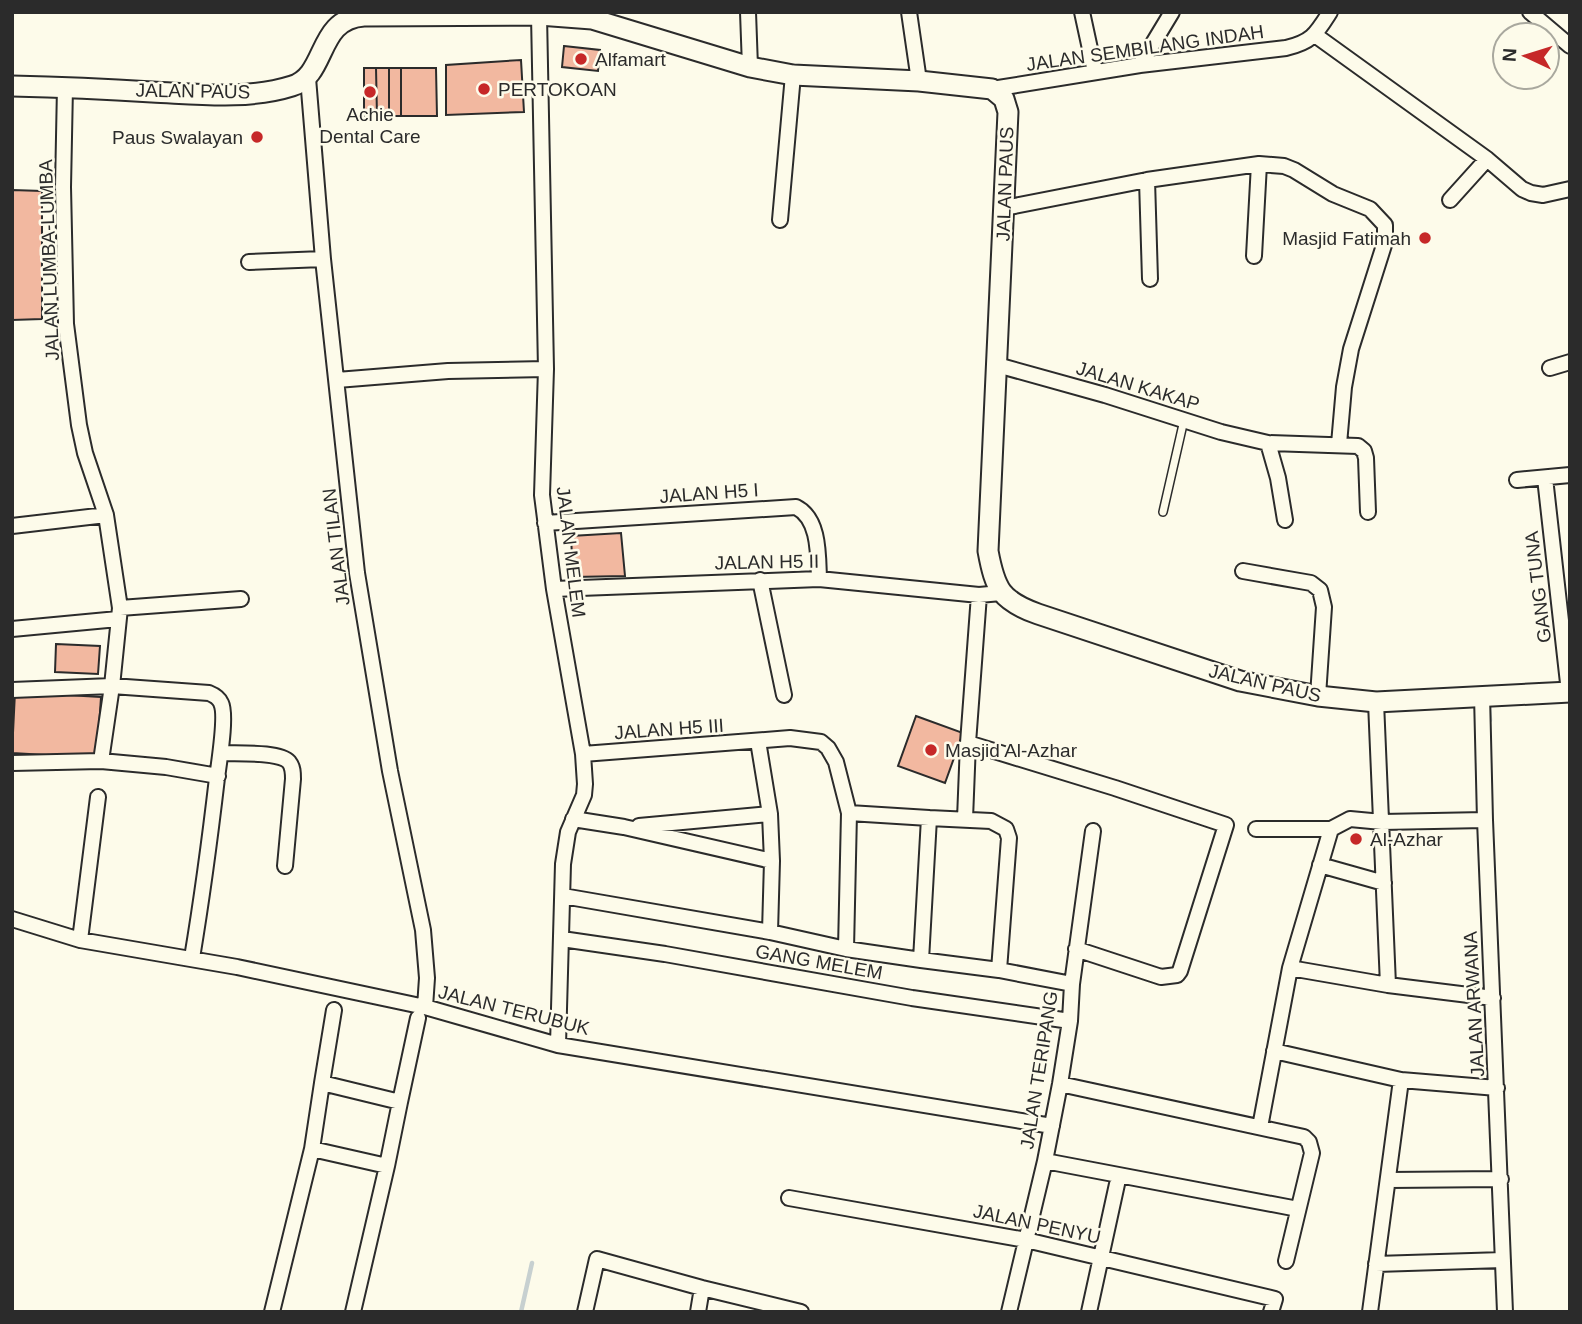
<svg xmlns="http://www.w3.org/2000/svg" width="1582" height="1324" viewBox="0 0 1582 1324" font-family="Helvetica,sans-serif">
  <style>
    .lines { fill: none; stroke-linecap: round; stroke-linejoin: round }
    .stream { stroke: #c7d0d0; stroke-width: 4.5 }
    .building { fill: #f2b8a0; stroke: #2b2b2b; stroke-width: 2 }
    .service-casing { stroke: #2b2b2b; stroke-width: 10 }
    .minor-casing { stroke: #2b2b2b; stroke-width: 18 }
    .secondary-casing { stroke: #2b2b2b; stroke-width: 23 }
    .service { stroke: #fdfbea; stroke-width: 7 }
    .minor { stroke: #fdfbea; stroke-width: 14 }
    .secondary { stroke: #fdfbea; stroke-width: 19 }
    .poi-dot { fill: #c62828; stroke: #fdfbea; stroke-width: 2.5 }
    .labels { text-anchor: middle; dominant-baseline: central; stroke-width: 5; stroke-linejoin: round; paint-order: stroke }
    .street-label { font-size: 19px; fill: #2b2b2b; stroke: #fdfbea }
    .poi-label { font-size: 19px; fill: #2b2b2b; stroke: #fdfbea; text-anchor: start }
  </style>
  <rect width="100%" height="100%" fill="#fdfbea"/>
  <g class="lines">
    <!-- stream -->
    <path class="stream" d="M1489,708L1490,720
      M521,1312L532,1263"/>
  </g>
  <!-- building -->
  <path class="building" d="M564,46L600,50L598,71L562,67Z
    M521,60L524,112L446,115V65Z
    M364,68H376L377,116H364Z
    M376,68H389V116H377Z
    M389,68H401V116H389Z
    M401,68H436L437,116H401Z
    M12,190L42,191V319L12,320Z
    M621,533L625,576L573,577L571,536Z
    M56,644L100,646L98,674L55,672Z
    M15,692L101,697L97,758L12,753Z
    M916,716L963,733L945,783L898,766Z"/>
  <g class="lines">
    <!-- service casing -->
    <g class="service-casing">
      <path id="service" d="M1163,512L1184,420"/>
    </g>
    <!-- minor casing -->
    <g class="minor-casing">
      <path id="minor" d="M748,12L750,67
        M909,12L919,81
        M1082,12L1095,72
        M1530,12L1570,46
        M539,15L546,369L542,495L554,589L583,754L585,784L584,795L568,832L563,864L558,1045
        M1315,35L1487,159L1522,189L1531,193L1543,195L1570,189
        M1140,65L1172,12
        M308,78L323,259L357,573L390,771L423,930L427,978L425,1007
        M65,87L63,187L66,324L79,425L85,453L106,515L120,608L112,686L101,761
        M992,89L1140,65L1286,48C1312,42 1316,34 1330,12
        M1147,180L1150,279
        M1450,200L1487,159
        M1004,208L1147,180L1259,164L1284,166L1294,170L1333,194L1370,209L1385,225V242L1351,349L1344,387L1339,444
        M780,220L793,75
        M1254,256L1259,164
        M249,262L323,259
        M997,365L1105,395L1221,432L1268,443L1358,446L1364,451L1366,458L1368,512
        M1550,368L1570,362
        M337,380L448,371L546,369
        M1268,443L1278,478L1285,520
        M1545,478L1569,692
        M1517,480L1570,475
        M545,523L796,507C820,519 818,556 819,579
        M12,526L106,515
        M1243,571L1311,583L1320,590L1324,607L1318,696
        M760,580L784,695
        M554,589L819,579L979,595L1001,593
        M120,608L241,599
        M12,629L118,619
        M12,690L112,686L209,693C214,695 219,698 221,703C227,715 219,762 217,778C210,838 202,898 192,958
        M1482,695L1485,820L1505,1312
        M758,741L770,814L772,861L770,932
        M968,743L1115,788L1226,825L1180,971L1177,975L1161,977L1076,949
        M221,753C236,754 279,751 289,762C293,767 293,773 293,779L285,866
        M583,754L790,738L821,742L828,748L836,762L849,813L846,949
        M12,763L101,761L166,767L218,776
        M849,813L929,818
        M573,819L624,827L772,861
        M965,819L968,743L979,595
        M639,826L770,814
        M1256,829H1331
        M1320,865L1384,883
        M563,896L770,932L846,949L921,960L929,818L991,821L1006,829L1009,838L999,970L1072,984
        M12,919L80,940L237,967L425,1007L558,1045L1052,1126
        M562,939L665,954L912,998L1070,1021
        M80,940L98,797
        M921,960L999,970
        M1290,968L1388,985L1376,702
        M1388,985L1493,998
        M334,1010L322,1083L400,1102L418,1018
        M1274,1051L1401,1080L1497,1088
        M1060,1084L1304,1137L1309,1142L1312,1153L1286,1261
        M1260,1127L1290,968L1331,829L1350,819L1382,822L1485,820
        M312,1149L387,1166
        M1045,1161L1298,1209
        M1389,1180L1501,1179
        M789,1198L1026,1240L1275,1299L1271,1312
        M1376,1264L1503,1260
        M272,1312L312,1149L322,1083
        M353,1312L387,1166L400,1102
        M585,1312L597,1259L702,1288L801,1312
        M698,1312L702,1288
        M1009,1312L1045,1161L1060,1084L1070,1021L1072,984L1093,831
        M1089,1312L1117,1184
        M1370,1312L1401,1080"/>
    </g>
    <!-- secondary casing -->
    <g class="secondary-casing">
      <path id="secondary" d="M12,86C59,87 106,89 152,92C198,94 248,100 292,86C328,75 316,19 364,16L539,15L592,19L750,67L793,75L919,81L992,89L1004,99L1008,112L988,551C995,589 1001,601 1038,614L1240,681L1318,696L1376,702L1570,692"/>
    </g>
    <!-- service -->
    <use href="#service" class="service"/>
    <!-- minor -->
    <use href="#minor" class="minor"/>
    <!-- secondary -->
    <use href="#secondary" class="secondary"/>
  </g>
  <!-- markers -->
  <g class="poi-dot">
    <circle cx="581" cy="59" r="7"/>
    <circle cx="484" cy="89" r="7"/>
    <circle cx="370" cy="92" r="7"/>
    <circle cx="257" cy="137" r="7"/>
    <circle cx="1425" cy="238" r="7"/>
    <circle cx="931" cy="750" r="7"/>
    <circle cx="1356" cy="839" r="7"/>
  </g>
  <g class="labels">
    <!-- street labels -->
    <g class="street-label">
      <text transform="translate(1145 48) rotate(-8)">JALAN SEMBILANG INDAH</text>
      <text transform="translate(193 91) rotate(1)">JALAN PAUS</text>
      <text transform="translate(1005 184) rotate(-88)">JALAN PAUS</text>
      <text transform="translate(49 260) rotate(-92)">JALAN LUMBA-LUMBA</text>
      <text transform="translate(1138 386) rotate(17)">JALAN KAKAP</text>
      <text transform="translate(709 493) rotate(-4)">JALAN H5 I</text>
      <text transform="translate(336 547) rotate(-97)">JALAN TILAN</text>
      <text transform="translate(571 552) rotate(83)">JALAN MELEM</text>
      <text transform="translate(767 562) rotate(-1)">JALAN H5 II</text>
      <text transform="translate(1538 587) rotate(-97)">GANG TUNA</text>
      <text transform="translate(1265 683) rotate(13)">JALAN PAUS</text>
      <text transform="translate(669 729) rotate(-4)">JALAN H5 III</text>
      <text transform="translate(819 962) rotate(10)">GANG MELEM</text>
      <text transform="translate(1474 1004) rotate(-93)">JALAN ARWANA</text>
      <text transform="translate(514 1010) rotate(14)">JALAN TERUBUK</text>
      <text transform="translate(1039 1070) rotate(-81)">JALAN TERIPANG</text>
      <text transform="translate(1037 1224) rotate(12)">JALAN PENYU</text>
    </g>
    <!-- poi labels -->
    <g class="poi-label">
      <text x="595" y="59">Alfamart</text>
      <text x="498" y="89">PERTOKOAN</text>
      <text x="370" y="114" text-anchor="middle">Achie<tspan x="370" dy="22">Dental Care</tspan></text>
      <text x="243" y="137" text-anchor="end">Paus Swalayan</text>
      <text x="1411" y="238" text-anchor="end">Masjid Fatimah</text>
      <text x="945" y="750">Masjid Al-Azhar</text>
      <text x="1370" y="839">Al-Azhar</text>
    </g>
  </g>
  <!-- border -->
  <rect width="1582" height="1324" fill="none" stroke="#2b2b2b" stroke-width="28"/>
  <!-- north arrow -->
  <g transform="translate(1526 56) rotate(274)"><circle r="33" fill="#fdfbea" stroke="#a9a89e" stroke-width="2"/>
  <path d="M0-5L12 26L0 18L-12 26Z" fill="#c62828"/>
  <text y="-10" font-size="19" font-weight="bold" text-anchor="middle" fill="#2b2b2b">N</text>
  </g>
</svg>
